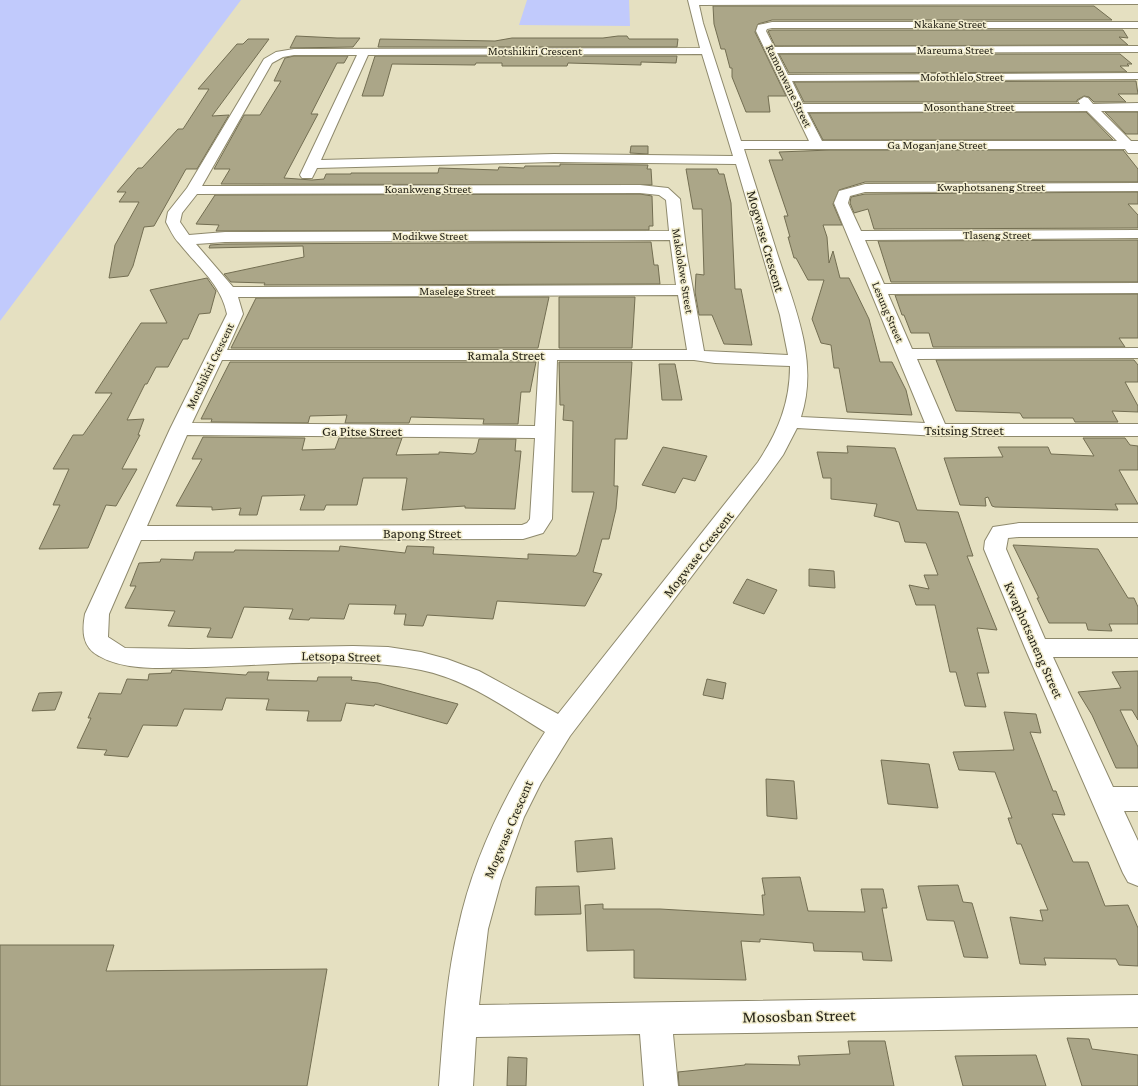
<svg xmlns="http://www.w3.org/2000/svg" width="1138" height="1086" viewBox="0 0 1138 1086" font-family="'Crimson Pro',serif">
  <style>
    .green { fill: #c1cafc }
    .building { fill: #aba688; stroke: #736e52 }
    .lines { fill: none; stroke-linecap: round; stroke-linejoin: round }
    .minor-casing { stroke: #8e896c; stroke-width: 2 }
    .minor { fill: #fff; fill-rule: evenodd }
    .labels { text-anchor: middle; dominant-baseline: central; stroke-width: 3; stroke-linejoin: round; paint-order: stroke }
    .far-street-label { font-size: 12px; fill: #262419; stroke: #f2edce }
    .street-label { font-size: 14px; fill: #262419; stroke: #f2edce }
    .near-street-label { font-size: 17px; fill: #262419; stroke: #f2edce }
  </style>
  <rect width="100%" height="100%" fill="#e5e0c1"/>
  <!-- green -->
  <path class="green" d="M0,0H241L0,321Z
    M527,0H629L630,26L519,25Z"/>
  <!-- building -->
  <path class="building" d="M713,6H1094L1112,20H772L758,24L755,32L786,96H768L770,112H746L732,77V68H730L725,49H721L714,24Z
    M772,30H1123L1128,38L1119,37L1128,45L775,46L768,31Z
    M296,36L337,38H360L353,47L290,48Z
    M618,36H627L629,39H678L677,47H378L380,39L495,41L512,38H603Z
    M248,39H269L212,116L229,115L197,169H186L154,226L144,227L133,266L128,276L109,278L115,245L139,202H119L126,192H117L138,168H142L178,129H183L209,89H198L237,44H243Z
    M779,54H1120L1132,64H1127L1129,66H1120L1127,72L789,73Z
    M294,56H348L344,63H337L311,114H318L284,178L312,180L324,179L326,174H351V173H438L439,168L498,170L499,167L524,168L525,166H560V164L648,165L647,169H651L652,185L221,184L230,169H214L244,115H260L281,81H274L285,58Z
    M375,56H677L676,63L641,62V65L568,63L567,66H502V63H476L475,65L392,64L383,96H362Z
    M1136,81L1138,94H1118L1126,102H1094L1089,97L1084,96L1077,100V102H804L794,82Z
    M1086,112L1113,140H823L809,113Z
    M1105,112H1138V134H1126Z
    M631,146H648V154L630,153Z
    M830,150H1123L1138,169V182H865L839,190L833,204L842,225H823L827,237L829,263L833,251L840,278H849L869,319L880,362H892L906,390L912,415L847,412L839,368H834L831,345L821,343L812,319L824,280H808L796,258H794L788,237H790L784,216H788L769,160H783L779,152Z
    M686,169H717L719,174H724L731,203L735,289H741L752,345L724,344L712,315H699L695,292L696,274L704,275L702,209H693Z
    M1138,192V204H1128L1138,215V228L874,229L868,209L854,213L850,203L851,197L865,194Z
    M640,194L652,196L653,226H649V230L216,231L219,225L196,224L215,195Z
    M1138,240V282H891L878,241Z
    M651,242L654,265H658L660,284L264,285L265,283L231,282L224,274L304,257L303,246L209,248L210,245L225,244Z
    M207,278L216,291L210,313L199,314L188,339H183L168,367H156L147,384H145L127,420L144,419L138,435H140L122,469H137L116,506L106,505L88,548L39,549L60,505H53L69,469H53L73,435H83L112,393H95L141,323H167L150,290Z
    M1138,294V338H1119L1125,347H933L929,333H911L904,315H902L895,295Z
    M549,297L538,348H231L256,298Z
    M559,297H635L632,348H559Z
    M936,360H1134L1138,365V382H1125L1138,406V412L1112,411L1118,422H1075L1073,418H1023L1020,413L956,411Z
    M230,362H536L530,392H521L518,424H483L484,419L411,417L409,423H345L347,415L310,416L308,423L211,422L212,419H201Z
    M559,362H632L627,439H615L614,486H618L616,509L609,539H602L593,572L602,574L585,606L497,601L493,619L427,615L423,626L404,625L406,614H394L396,605L349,604L344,619L310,618L309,620L289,619L293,609L244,607L232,638L207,637L211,628L168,626L175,611L125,608L136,586H130L139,563L160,562L161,559L193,560L195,552H234L235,550L339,551L340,546L405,553L407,546L434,547L433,554L528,559V554L576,556L579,552L594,492H572L573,421L563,420L564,405H560Z
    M659,364H675L682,400H662Z
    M203,437L305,438L302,450L335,449L339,438H402L396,455L439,454V452L473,454L476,452L479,439H516L515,451H521L515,509L465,508V506L402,510L407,478H363L357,505H326L324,510H300L305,495L262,496L257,515H239L241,508L212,510V507L176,506L202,459H192Z
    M1083,438H1125L1130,445L1138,446V470H1119L1138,504H1115L1118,510L995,507L992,506L988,497L985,498L986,506L960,505L944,458L1003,457L998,447H1048L1051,454L1094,456Z
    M847,446L895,448L917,510L958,512L973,556H967L997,630L977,628L989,673H977L986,707L965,706L956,672H950L935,605H916L909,585L929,589L924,575H938L926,543L905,542L899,522L874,516L877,504L831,499V478H823L817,452L848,453Z
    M663,447L707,456L695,481L683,478L675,493L642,485Z
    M1013,545L1098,549L1128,598H1134L1138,607V624H1109L1112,631L1088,630L1086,623H1049L1037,598H1039Z
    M809,569L834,571L835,588L809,586Z
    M747,579L777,590L764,614L733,603Z
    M172,670L246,675L248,672H269L267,680L317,681L318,677H352L351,680L378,683L458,704L447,724L375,704L374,706L346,703L341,721H307L309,711L266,710L269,699L226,698L222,710L184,709L177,726L143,725L128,757L104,755L107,750L77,748L91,718H88L99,693L121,694L127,679L148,680L149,674L171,673Z
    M1138,671V720L1132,710H1120L1138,747V768H1116L1092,715L1078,692L1121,688L1112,672Z
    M707,679L726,683L723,699L703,695Z
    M62,692L55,710L32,711L39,693Z
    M1004,712L1036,714L1041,733L1030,732L1053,791H1056L1065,815L1052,814L1073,862H1088L1105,906L1128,905L1138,928V966L1119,965L1116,959L1044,958L1046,965L1020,964L1010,917L1043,921L1040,910H1048L1021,844H1017L1008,818H1012L995,772L959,770L953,752L1014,750Z
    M881,760L929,764L938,808L888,804Z
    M766,779L794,781L797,819L767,816Z
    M612,838L615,869L577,872L575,841Z
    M800,877L808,911L865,912L861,889H883L887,908H882L892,961L863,960L862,952L814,951L813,943L760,939V942L741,941L746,980L634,978V950L587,951L585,905L603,904V909H660L764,915L762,895H765L762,878Z
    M958,885L963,902L972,903L988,958L964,957L954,921L927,920L918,886Z
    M579,886L581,914L535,915L536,887Z
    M0,945H114L106,971L327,969L307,1086H0Z
    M1067,1038L1089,1039L1092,1049L1138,1055V1086H1082Z
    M848,1041H885L894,1086H679L678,1072L745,1065V1064L800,1065L798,1056L850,1054Z
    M1036,1055L1046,1086H963L955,1056Z
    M508,1057L527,1058L526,1086H507Z"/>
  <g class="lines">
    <!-- minor casing -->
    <g class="minor-casing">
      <path id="minor" d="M688,0H1138V4L699,5L703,23L741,141H809L756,31L758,25L772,22H1138V28H772L767,29L766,31L774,47L1138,46V52L777,53L788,75L1138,73V79L792,81L803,104H1080L1078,101L1084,97L1088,98L1093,104L1138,103V111H1101L1131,141H1138V153H1128L1125,149H744C755,184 767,221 778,256C795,308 819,362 801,417L925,423L834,203L839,191L865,184L1138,183V191L865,192L850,196L848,203L861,231L1138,230V238L865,240L884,284L1138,283V293L888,294L912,349L1138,348V358L917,359L945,424H1138V436H938L797,428L783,455L765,480L570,736L541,783L524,817L501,881L488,929L479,1005L1138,995V1027L673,1034L678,1086H644L640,1034L476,1037L473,1086H439C443,1034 446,980 458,929C473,858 506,792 545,732C506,708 466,679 421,670C351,656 277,665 206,667C173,667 128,673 99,656C82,647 82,631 85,614L170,429L227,314C221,284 197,266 179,243C173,237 170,229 166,222L168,212L187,188L264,59L276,52L294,49L700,48ZM702,54L733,156L554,154L321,160L368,55ZM294,55H357L300,175L302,178H312L317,168L554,162L736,164L780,315L788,355L704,351L687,256L680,199L668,188L640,185L202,186L272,63L283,57ZM1087,111L1117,141H822L807,112ZM640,193L659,195L666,200L669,231L225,232L189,235L180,222L182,213L197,194ZM670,240L676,285L233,287L196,244L225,242ZM678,295L687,350H227L243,314L238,297ZM222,360H539L535,426L192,423ZM557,360H694L715,363L790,366C790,403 778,432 758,462L558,714L479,671L447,659L421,652L388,647L353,646L190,649L125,648L108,637L109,614L141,540L523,539L543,533L552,519ZM187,435L535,438L530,519L527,523L522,525L147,526Z
        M1019,523H1138V537H1019L1008,538L1006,549L1045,639H1138V657H1053L1113,787H1138V811H1124L1138,841V886L1128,882L1123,873L1025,648L984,549L985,541L993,527Z"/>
    </g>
    <!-- minor -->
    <use href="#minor" class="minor"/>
  </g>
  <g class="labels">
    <!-- far-street labels -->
    <g class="far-street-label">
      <text x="950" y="24">Nkakane Street</text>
      <text x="955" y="50">Mareuma Street</text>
      <text x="535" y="51">Motshikiri Crescent</text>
      <text x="962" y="77">Mofothlelo Street</text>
      <text transform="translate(789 86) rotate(64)">Ramonwane Street</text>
      <text x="969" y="107">Mosonthane Street</text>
      <text x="937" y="145">Ga Moganjane Street</text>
      <text x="991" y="187">Kwaphotsaneng Street</text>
      <text x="428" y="189">Koankweng Street</text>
      <text x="997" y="235">Tlaseng Street</text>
      <text x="430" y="236">Modikwe Street</text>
      <text transform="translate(683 271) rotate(81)">Makolokwe Street</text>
      <text x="457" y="291">Maselege Street</text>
      <text transform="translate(888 312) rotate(67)">Lesung Street</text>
      <text transform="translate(210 366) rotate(-64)">Motshikiri Crescent</text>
    </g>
    <!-- street labels -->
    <g class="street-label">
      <text transform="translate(766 241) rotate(74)">Mogwase Crescent</text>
      <text x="506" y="355">Ramala Street</text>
      <text x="964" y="430">Tsitsing Street</text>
      <text x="362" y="431">Ga Pitse Street</text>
      <text x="422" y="533">Bapong Street</text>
      <text transform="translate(698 554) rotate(-52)">Mogwase Crescent</text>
      <text transform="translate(1034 640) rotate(66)">Kwaphotsaneng Street</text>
      <text transform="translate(341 656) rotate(1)">Letsopa Street</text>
      <text transform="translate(508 829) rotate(-67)">Mogwase Crescent</text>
    </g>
    <!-- near-street labels -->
    <g class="near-street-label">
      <text transform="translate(799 1016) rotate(-1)">Mososban Street</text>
    </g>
  </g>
</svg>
